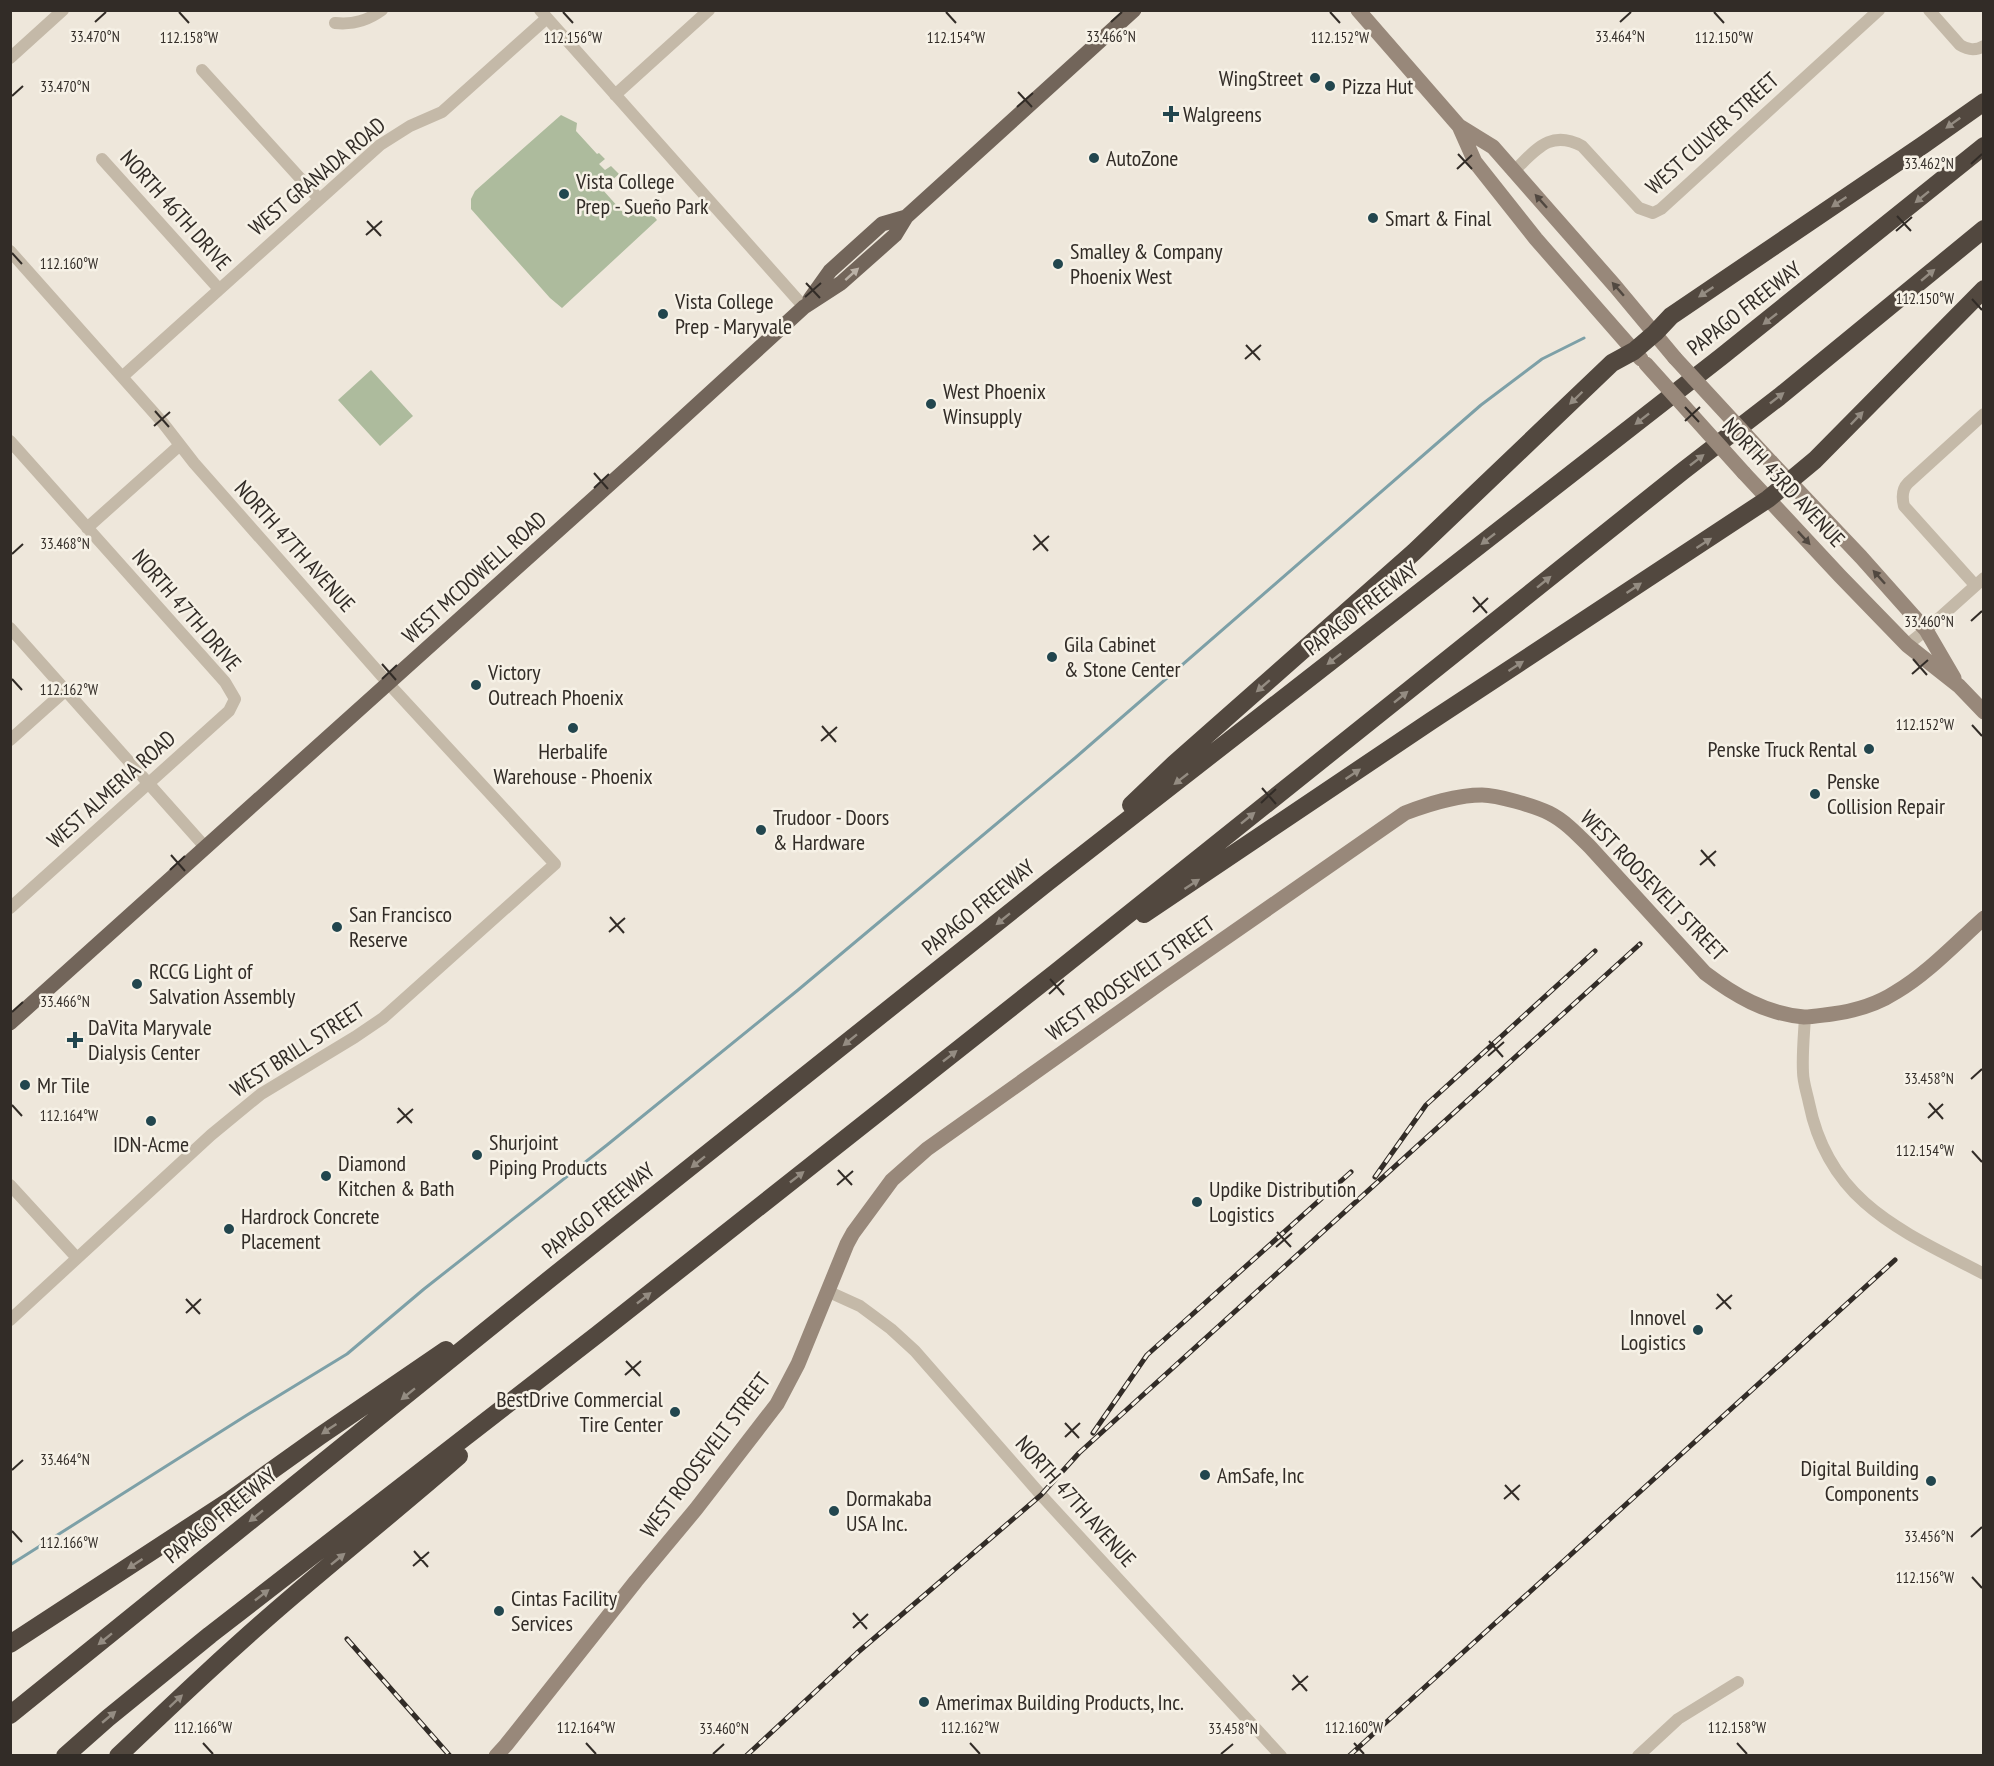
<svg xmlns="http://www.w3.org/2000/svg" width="1994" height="1766" viewBox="0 0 1994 1766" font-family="'PT Sans Narrow',sans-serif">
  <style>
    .green { fill: #adbb9d }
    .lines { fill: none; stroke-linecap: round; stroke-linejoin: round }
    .stream { stroke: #7da0a7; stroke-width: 3 }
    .street { stroke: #c4b9a8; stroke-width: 12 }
    .secondary { stroke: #98887a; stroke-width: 15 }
    .primary { stroke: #72655a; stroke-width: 15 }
    .highway { stroke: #52483f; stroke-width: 18 }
    .rail-casing { stroke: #322c27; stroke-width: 5 }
    .rail { stroke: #f6f1e6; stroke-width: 3; stroke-dasharray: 9; stroke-linecap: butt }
    .secondary-bridge { stroke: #98887a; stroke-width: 15 }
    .oneway { fill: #948c82 }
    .oneway2 { fill: #514840 }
    .oneway3 { fill: #bbb2a7 }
    .ticks { fill: none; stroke: #322c27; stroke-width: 2 }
    .poi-dot { fill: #22464e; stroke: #f6f1e6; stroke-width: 2 }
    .labels { text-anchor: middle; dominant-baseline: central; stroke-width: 5; stroke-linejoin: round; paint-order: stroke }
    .poi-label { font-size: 22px; fill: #322c27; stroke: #f6f1e6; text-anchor: start }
    .street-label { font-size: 22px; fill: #322c27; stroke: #f6f1e6 }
    .ticks-label { font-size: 15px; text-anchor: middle; fill: #322c27; stroke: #f6f1e6; stroke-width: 5; stroke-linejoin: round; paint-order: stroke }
  </style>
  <rect width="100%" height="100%" fill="#eee7db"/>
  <!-- green -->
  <path class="green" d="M561,115L577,123L576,131L597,154L599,153L605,159L599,164L605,170L611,166L619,174L602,189L628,218L644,205L657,220L562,308L550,298L471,209V199L475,191Z
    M371,370L413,416L380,446L338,400Z"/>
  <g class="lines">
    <!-- stream -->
    <path class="stream" d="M10,1565L247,1415L347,1354L424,1289L607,1145L798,990L1075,758L1481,405L1542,359L1584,338"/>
    <!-- street -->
    <path class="street" d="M540,10L804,307
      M1929,10L1960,45C1968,50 1975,51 1984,46
      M335,23C353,25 367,21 382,10
      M10,58L63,10
      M202,70L319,199
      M615,95L709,10
      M102,159L219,289
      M1514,171C1536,150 1550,129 1582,146L1639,208L1653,213L1661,209L1879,10
      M10,251L163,423L194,463L388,683L555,864L383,1018L355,1037L261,1094L211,1135L10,1320
      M122,377L380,145L410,126L442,112L547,18
      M10,441L225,682L235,699L229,711L10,908
      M87,528L180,445
      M1975,585L1904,506C1902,498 1902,489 1908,483L1984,414
      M10,628L206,848
      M1907,645L1926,630L1984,578
      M10,740L66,690
      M1805,1017C1804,1035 1802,1054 1803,1072C1803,1082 1807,1093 1809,1103C1829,1203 1902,1231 1984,1274
      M10,1185L77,1258
      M827,1291L860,1306L891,1329L915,1351L1041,1495L1281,1756
      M1638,1756L1678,1719L1738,1682"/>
    <!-- secondary -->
    <path class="secondary" d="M1358,10L1459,126L1493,147L1615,286L1675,358
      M1459,126L1475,162L1536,239L1641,359
      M1771,462L1861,557L1926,630L1954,678
      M1744,473L1840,576L1907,645L1959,686L1984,712
      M496,1756L506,1745L636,1581L696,1509L777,1404L798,1364L847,1244L853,1233L892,1180L927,1149L1162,982L1405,813C1429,804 1456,795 1482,795C1497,795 1535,806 1549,813C1565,821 1578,835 1591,848L1705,973C1734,995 1766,1014 1804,1017C1813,1017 1823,1015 1832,1014C1855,1011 1876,1005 1896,992C1927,974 1957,942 1984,918"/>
    <!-- primary -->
    <path class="primary" d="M810,299L830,271L882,224L906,217
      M10,1023L641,456L804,307L841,283L895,235L906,217L1134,10"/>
    <!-- highway -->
    <path class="highway" d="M1131,805L1174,764L1414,552L1612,363L1634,351L1655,333L1671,316L1923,145L1984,102
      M1144,914L1431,721L1768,499L1815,460L1984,289
      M10,1644L229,1501L320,1436L446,1350
      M10,1715L551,1278L1048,882L1721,357L1984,146
      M65,1756L108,1718L210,1635L598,1334L1055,973L1683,471L1779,397L1984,229
      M118,1756C176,1701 234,1646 294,1595C349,1548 405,1503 459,1456"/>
    <!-- rail casing -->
    <g class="rail-casing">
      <path id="rail" d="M1375,1177L1426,1105L1595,951
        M1093,1433L1147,1355L1351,1172
        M347,1639L450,1756
        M746,1756L857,1653L1041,1495L1079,1453L1640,944
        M1349,1756L1895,1260"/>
    </g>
    <!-- rail -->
    <use href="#rail" class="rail"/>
    <!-- secondary-bridge -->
    <path class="secondary-bridge" d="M1675,358L1771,462
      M1646,364L1744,473"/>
  </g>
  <!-- one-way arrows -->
  <defs><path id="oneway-solid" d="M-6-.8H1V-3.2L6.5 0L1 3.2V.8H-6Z" transform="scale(1.5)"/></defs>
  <g class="oneway">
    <use href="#oneway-solid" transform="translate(1953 123) rotate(144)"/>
    <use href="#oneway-solid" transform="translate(1922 197) rotate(141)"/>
    <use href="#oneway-solid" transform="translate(1839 202) rotate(146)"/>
    <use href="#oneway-solid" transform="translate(1928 275) rotate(-40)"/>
    <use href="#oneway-solid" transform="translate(1706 292) rotate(146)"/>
    <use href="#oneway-solid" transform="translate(1770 319) rotate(142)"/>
    <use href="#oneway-solid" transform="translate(1576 398) rotate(136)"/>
    <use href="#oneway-solid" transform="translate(1777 398) rotate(-38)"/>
    <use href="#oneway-solid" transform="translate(1857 418) rotate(-46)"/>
    <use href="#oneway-solid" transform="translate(1642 419) rotate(142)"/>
    <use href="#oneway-solid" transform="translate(1697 460) rotate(-38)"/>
    <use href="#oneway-solid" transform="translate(1488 539) rotate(142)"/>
    <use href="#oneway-solid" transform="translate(1704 543) rotate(-33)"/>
    <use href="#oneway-solid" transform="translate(1544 582) rotate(-39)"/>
    <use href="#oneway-solid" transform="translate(1634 588) rotate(-34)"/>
    <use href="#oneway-solid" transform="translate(1334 659) rotate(142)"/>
    <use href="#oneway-solid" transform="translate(1516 666) rotate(-33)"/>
    <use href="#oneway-solid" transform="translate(1263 686) rotate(139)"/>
    <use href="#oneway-solid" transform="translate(1401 697) rotate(-39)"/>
    <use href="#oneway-solid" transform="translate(1353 774) rotate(-34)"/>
    <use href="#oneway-solid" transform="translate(1181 779) rotate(142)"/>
    <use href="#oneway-solid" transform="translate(1248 818) rotate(-39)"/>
    <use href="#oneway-solid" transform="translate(1192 884) rotate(-33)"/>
    <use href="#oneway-solid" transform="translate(1003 919) rotate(141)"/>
    <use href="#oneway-solid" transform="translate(850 1040) rotate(141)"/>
    <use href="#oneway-solid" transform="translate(950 1056) rotate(-38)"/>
    <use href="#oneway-solid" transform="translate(698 1162) rotate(141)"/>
    <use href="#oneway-solid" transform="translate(797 1177) rotate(-38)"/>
    <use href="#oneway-solid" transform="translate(644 1298) rotate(-38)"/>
    <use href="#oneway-solid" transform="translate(408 1394) rotate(141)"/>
    <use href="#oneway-solid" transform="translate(329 1429) rotate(146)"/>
    <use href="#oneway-solid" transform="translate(256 1516) rotate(141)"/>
    <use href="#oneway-solid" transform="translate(338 1559) rotate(-39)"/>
    <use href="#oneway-solid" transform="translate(135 1564) rotate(147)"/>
    <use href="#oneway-solid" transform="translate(262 1595) rotate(-38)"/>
    <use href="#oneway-solid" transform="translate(105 1639) rotate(141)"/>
    <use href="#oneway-solid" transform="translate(176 1701) rotate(-43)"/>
    <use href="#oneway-solid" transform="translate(109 1717) rotate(-40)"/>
  </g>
  <g class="oneway2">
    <use href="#oneway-solid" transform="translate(1541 201) rotate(-132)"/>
    <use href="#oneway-solid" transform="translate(1618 289) rotate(-131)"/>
    <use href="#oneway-solid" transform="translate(1804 538) rotate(47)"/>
    <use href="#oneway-solid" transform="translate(1879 577) rotate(-132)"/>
  </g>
  <use class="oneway3" href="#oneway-solid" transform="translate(852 274) rotate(-42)"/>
  <!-- ticks -->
  <path class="ticks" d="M179,12L189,23M563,12L573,23M946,12L956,23M1330,12L1340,23M1714,12L1724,23M95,22L106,12M1111,22L1122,12M1620,22L1631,12M1018,92L1032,107M12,96L23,86M1017,107L1033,93M1458,154L1472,169M1971,164L1982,154M1457,169L1472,155M1897,216L1911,231M367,221L381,236M1896,231L1912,217M366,235L382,221M12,253L22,264M806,283L820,298M805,297L821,283M1972,299L1982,310M1246,345L1260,360M1245,359L1261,345M1685,407L1699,422M155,411L169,427M1685,421L1700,407M154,426L170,412M594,473L608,489M594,488L609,474M1034,535L1048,551M1033,550L1049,536M12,554L23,544M1473,597L1487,613M1473,612L1488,598M1971,621L1982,611M1913,659L1927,675M382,664L396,680M1912,674L1928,660M12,679L22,690M382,679L397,665M1972,725L1982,736M822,726L836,742M821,741L837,727M1262,788L1276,804M1261,803L1276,789M1701,850L1715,866M171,855L185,871M1700,865L1716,851M170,870L185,856M610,917L624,933M609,932L625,918M1050,979L1064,995M1049,994L1064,980M12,1012L23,1002M1489,1041L1503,1057M1488,1056L1504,1042M1971,1079L1982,1069M1929,1103L1943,1119M12,1105L22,1116M398,1108L412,1123M1928,1118L1943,1104M397,1123L413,1109M1972,1151L1982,1162M838,1170L852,1185M837,1185L853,1171M1277,1232L1291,1247M1276,1247L1292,1233M1717,1294L1731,1309M186,1299L200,1314M1716,1309L1732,1295M186,1313L201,1299M626,1361L640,1376M625,1375L641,1361M1065,1423L1079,1438M1065,1437L1080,1423M12,1470L23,1460M1505,1485L1519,1500M1504,1499L1520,1485M12,1531L22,1542M1971,1537L1982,1527M414,1551L428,1567M413,1566L429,1552M1972,1577L1982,1588M853,1613L867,1629M853,1628L868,1614M1293,1675L1307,1691M1292,1690L1308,1676M203,1743L213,1754M586,1743L596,1754M970,1743L980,1754M1354,1743L1364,1754M1737,1743L1747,1754M713,1754L724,1744M1221,1754L1233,1744"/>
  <!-- markers -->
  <g class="poi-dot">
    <circle cx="1315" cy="78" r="6"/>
    <circle cx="1330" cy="86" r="6"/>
    <path d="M1168 105h6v6h6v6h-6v6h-6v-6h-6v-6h6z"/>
    <circle cx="1094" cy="158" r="6"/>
    <circle cx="564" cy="194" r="6"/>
    <circle cx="1373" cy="218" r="6"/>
    <circle cx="1058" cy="264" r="6"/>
    <circle cx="663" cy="314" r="6"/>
    <circle cx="931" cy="404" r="6"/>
    <circle cx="1052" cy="657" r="6"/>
    <circle cx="476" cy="685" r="6"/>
    <circle cx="573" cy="728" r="6"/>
    <circle cx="1869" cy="749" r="6"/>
    <circle cx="1815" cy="794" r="6"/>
    <circle cx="761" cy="830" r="6"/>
    <circle cx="337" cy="927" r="6"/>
    <circle cx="137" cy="984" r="6"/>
    <path d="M72 1031h6v6h6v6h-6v6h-6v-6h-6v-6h6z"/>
    <circle cx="25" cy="1085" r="6"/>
    <circle cx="151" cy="1121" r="6"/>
    <circle cx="477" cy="1155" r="6"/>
    <circle cx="326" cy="1176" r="6"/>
    <circle cx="1197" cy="1202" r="6"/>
    <circle cx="229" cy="1229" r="6"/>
    <circle cx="1698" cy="1330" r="6"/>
    <circle cx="675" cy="1412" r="6"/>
    <circle cx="1205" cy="1475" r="6"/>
    <circle cx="1931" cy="1481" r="6"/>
    <circle cx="834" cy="1511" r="6"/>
    <circle cx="499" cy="1611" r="6"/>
    <circle cx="924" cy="1702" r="6"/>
  </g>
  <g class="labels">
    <!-- poi labels -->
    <g class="poi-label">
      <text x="1303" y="78" text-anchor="end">WingStreet</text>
      <text x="1342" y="86">Pizza Hut</text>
      <text x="1183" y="114">Walgreens</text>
      <text x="1106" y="158">AutoZone</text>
      <text x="576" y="181">Vista College<tspan x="576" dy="25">Prep - Sueño Park</tspan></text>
      <text x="1385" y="218">Smart &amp; Final</text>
      <text x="1070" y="251">Smalley &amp; Company<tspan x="1070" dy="25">Phoenix West</tspan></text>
      <text x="675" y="301">Vista College<tspan x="675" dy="25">Prep - Maryvale</tspan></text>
      <text x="943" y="391">West Phoenix<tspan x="943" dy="25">Winsupply</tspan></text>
      <text x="1064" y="644">Gila Cabinet<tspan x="1064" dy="25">&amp; Stone Center</tspan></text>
      <text x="488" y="672">Victory<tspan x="488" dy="25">Outreach Phoenix</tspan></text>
      <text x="1857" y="749" text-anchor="end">Penske Truck Rental</text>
      <text x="573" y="751" text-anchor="middle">Herbalife<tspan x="573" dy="25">Warehouse - Phoenix</tspan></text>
      <text x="1827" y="781">Penske<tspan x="1827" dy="25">Collision Repair</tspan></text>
      <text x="773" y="817">Trudoor - Doors<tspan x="773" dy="25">&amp; Hardware</tspan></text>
      <text x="349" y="914">San Francisco<tspan x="349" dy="25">Reserve</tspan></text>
      <text x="149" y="971">RCCG Light of<tspan x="149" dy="25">Salvation Assembly</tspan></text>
      <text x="88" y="1027">DaVita Maryvale<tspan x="88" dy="25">Dialysis Center</tspan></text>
      <text x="37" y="1085">Mr Tile</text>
      <text x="489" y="1142">Shurjoint<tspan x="489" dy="25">Piping Products</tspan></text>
      <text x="151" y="1144" text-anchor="middle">IDN-Acme</text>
      <text x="338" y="1163">Diamond<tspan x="338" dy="25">Kitchen &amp; Bath</tspan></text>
      <text x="1209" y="1189">Updike Distribution<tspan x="1209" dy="25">Logistics</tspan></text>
      <text x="241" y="1216">Hardrock Concrete<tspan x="241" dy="25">Placement</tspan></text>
      <text x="1686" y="1317" text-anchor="end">Innovel<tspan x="1686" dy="25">Logistics</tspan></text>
      <text x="663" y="1399" text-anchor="end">BestDrive Commercial<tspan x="663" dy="25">Tire Center</tspan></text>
      <text x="1919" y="1468" text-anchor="end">Digital Building<tspan x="1919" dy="25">Components</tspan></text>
      <text x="1217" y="1475">AmSafe, Inc</text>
      <text x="846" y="1498">Dormakaba<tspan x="846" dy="25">USA Inc.</tspan></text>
      <text x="511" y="1598">Cintas Facility<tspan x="511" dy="25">Services</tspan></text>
      <text x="936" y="1702">Amerimax Building Products, Inc.</text>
    </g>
    <!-- street labels -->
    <g class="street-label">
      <text transform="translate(1712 133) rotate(-42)">WEST CULVER STREET</text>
      <text transform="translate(317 176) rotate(-40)">WEST GRANADA ROAD</text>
      <text transform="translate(176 210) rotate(48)">NORTH 46TH DRIVE</text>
      <text transform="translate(1744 308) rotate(-38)">PAPAGO FREEWAY</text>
      <text transform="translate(1784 482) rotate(47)">NORTH 43RD AVENUE</text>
      <text transform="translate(295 546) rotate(48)">NORTH 47TH AVENUE</text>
      <text transform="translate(474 577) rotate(-42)">WEST MCDOWELL ROAD</text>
      <text transform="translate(1361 608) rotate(-38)">PAPAGO FREEWAY</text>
      <text transform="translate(187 610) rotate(49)">NORTH 47TH DRIVE</text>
      <text transform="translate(111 789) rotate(-42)">WEST ALMERIA ROAD</text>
      <text transform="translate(1654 885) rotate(46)">WEST ROOSEVELT STREET</text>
      <text transform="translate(978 907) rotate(-39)">PAPAGO FREEWAY</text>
      <text transform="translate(1130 978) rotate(-35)">WEST ROOSEVELT STREET</text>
      <text transform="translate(297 1049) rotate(-33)">WEST BRILL STREET</text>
      <text transform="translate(598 1210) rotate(-39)">PAPAGO FREEWAY</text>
      <text transform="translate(705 1455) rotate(-53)">WEST ROOSEVELT STREET</text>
      <text transform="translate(1076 1501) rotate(48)">NORTH 47TH AVENUE</text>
      <text transform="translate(220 1515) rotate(-39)">PAPAGO FREEWAY</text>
    </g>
  </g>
  <g class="ticks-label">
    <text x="1620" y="42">33.464°N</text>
    <text x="95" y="42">33.470°N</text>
    <text x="1111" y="42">33.466°N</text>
    <text x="189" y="43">112.158°W</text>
    <text x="956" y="43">112.154°W</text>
    <text x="573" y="43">112.156°W</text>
    <text x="1340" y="43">112.152°W</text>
    <text x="1724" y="43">112.150°W</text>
    <text x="65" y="92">33.470°N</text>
    <text x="1929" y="169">33.462°N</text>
    <text x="69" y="269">112.160°W</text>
    <text x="1925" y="304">112.150°W</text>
    <text x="65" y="549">33.468°N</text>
    <text x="1929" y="627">33.460°N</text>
    <text x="69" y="695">112.162°W</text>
    <text x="1925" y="730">112.152°W</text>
    <text x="65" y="1007">33.466°N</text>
    <text x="1929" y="1084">33.458°N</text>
    <text x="69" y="1121">112.164°W</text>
    <text x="1925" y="1156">112.154°W</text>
    <text x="65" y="1465">33.464°N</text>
    <text x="1929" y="1542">33.456°N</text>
    <text x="69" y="1548">112.166°W</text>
    <text x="1925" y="1583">112.156°W</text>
    <text x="203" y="1733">112.166°W</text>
    <text x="586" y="1733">112.164°W</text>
    <text x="970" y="1733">112.162°W</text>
    <text x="1354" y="1733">112.160°W</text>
    <text x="1737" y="1733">112.158°W</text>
    <text x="724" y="1734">33.460°N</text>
    <text x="1233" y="1734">33.458°N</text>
  </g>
  <!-- border -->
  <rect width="1994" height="1766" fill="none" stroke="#322c27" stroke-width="24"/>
</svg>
